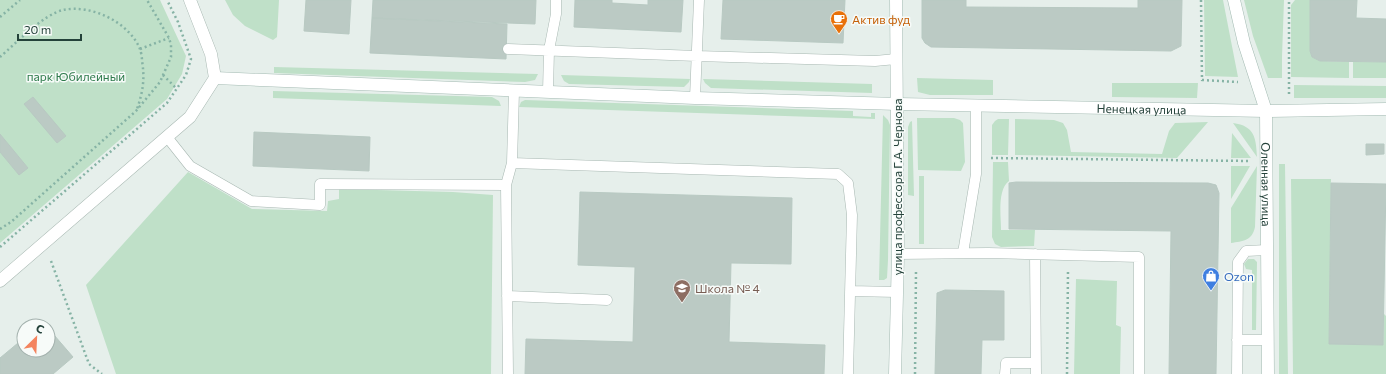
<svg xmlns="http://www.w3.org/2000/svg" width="1386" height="374" viewBox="0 0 1386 374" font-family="Commissioner,sans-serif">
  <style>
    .green { fill: #bfe0c8 }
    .building { fill: #bbcac4; stroke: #b8c9c2 }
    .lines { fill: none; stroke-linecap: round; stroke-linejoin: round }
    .lane-casing { stroke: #a8b8b2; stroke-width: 11 }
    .street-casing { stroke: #a8b8b2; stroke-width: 13 }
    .secondary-casing { stroke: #a4bbb3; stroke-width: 13 }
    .path { stroke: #86b3a5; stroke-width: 2.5; stroke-dasharray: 2 3; stroke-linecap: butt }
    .lane { stroke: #fff; stroke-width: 10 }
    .street { stroke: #fff; stroke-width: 12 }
    .secondary { stroke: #fff; stroke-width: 12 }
    .labels { text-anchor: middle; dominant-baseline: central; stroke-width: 3; stroke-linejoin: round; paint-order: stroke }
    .food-label { font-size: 12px; fill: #c56008; stroke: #f7fbf9; text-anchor: start }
    .park-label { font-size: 12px; fill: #2d7a4b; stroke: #f7fbf9 }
    .street-label { font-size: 12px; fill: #24423a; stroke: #f7fbf9 }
    .shop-label { font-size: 12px; fill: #366cbe; stroke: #f7fbf9; text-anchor: start }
    .education-label { font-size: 12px; fill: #785e54; stroke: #f7fbf9; text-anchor: start }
  </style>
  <rect width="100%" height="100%" fill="#e6efeb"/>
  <!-- green -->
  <path class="green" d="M0,0H160L186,56L182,74L167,99L0,243Z
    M225,0H279L277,37L273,40L245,26L233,15Z
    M1204,0H1223L1238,77L1205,76Z
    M1244,0H1284L1282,57V78H1268L1253,36Z
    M1295,0H1310V51L1312,57L1321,61L1349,62V78L1291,77V5Z
    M1353,62H1386V78H1353Z
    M274,67L538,74L535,80L525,82L274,73Z
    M561,75L690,79L689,82L684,87L569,84L564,81Z
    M917,78L993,80V95H930L918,92Z
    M703,79L872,84V93L711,88L705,83Z
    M1112,83H1198L1197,98L1112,97Z
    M1294,85L1386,86V98H1294Z
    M273,91L492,97L499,101L501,106L273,98Z
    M525,100L853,111V116L871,117V113H875V119L519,107L521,102Z
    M883,115L888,120L890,125L888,260L887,278L884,280H879Z
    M917,118H954L960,120L963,123L965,162L961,171L918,170Z
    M998,119H1009L1008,155H992V125L995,121Z
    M1015,119L1054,120L1063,123L1067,130L1071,152L1162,154L1169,131L1175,123L1208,122L1177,158L1015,155Z
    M912,121L914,196L908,195V127L910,122Z
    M1233,123C1255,126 1256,138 1257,157Z
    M1232,133L1251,158H1231Z
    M993,162H1008L1009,181C997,190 1001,216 1001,230H1035L1034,246L1001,247L995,244L992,237Z
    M1279,164H1285V165L1288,374H1279Z
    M1231,166H1250L1231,199Z
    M1257,166L1255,227C1252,241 1243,241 1231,243V208Z
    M188,172L252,209L327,211L328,201L339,199V189L453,192L493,195L491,374H116L86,285Z
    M919,176H924V244H919Z
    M1291,179H1331L1329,344L1383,345L1384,314L1386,316V374H1293Z
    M1248,259H1254L1257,262L1256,330H1252V270L1246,269L1244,264Z
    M1076,279L1117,281L1116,325L1121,327L1120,374H1074Z"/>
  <!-- building -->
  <path class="building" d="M306,0H351L349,34L304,31Z
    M373,0H536L535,24L372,18Z
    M575,0H612V3L648,5V0H683L681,32L574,27Z
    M723,0H845L843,43L721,39Z
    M922,0H966V7L1138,8V0H1182L1181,46L1171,51L931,47L925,43L922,38Z
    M1310,0H1357L1356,18L1386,19V62L1320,61L1312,57L1310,51Z
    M372,18L507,24L506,59L370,53Z
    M33,97L66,136L57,143L24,104Z
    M254,132L370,137L369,171L253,166Z
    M0,134L28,168L19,175L0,152Z
    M1366,144H1384V154L1366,155Z
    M1016,182L1208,183L1216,185L1219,193L1216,374H1169L1171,231L1009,229V183Z
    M1331,183L1386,184L1383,345L1329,344Z
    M580,192L792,198L791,264L731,263L729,342L825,345L824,374H525L526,339L633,342L635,267L578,265Z
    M945,290L1004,291V340H982L981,374H935L937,293Z
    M48,328L73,357L53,374H0V358L24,338V350H48Z"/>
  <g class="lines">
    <!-- lane casing -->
    <g class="lane-casing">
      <path id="lane" d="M508,49L697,56L875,61L896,59
        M514,91L512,163L838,174L848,183L852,215L848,374
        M548,92L549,50L556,14V0
        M695,98L699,0
        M167,137L190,166L251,201L320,205V184L506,185L508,374
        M506,185L512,163
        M963,253L976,174V105
        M898,254L988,253L1139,257V374
        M1035,254L1036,374
        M850,291L897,292
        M507,296L607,300
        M1237,340H1268
        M1005,374L1006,363H1036
        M1237,374L1238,262L1246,251L1267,250"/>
    </g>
    <!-- street casing -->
    <g class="street-casing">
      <path id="street" d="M0,281L190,117L215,78L211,54L190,0"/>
    </g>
    <!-- secondary casing -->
    <g class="secondary-casing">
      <g id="secondary">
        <path id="s1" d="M1234,0L1244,43L1266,111L1268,374"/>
        <path id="s2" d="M215,78L695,98L898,104L1266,111L1386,109"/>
        <path d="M895,374L898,254L896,0"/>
      </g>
    </g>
    <!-- path -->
    <path class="path" d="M1201,0L1202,80L1238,82
      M0,17L20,0
      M140,49L169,38
      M0,57C15,44 44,14 63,10C91,4 129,22 140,49C141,52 142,57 142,61C145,78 143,92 137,109
      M163,75L177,89
      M1289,94V2L1291,0
      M991,158L1250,161
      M0,229L11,222L136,111L160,82L171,57V45L169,38L147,0
      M0,247L167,103L186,75L191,59L178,22L167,0
      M51,261L89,364L102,374
      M915,374L916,271
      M1067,374L1068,270"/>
    <!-- lane -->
    <use href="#lane" class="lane"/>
    <!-- street -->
    <use href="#street" class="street"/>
    <!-- secondary -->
    <use href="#secondary" class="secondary"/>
  </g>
  <!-- icons -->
  <defs>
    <g id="cafe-pin" transform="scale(0.9)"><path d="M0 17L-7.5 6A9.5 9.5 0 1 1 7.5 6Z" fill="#e8710a" stroke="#f7fbf9"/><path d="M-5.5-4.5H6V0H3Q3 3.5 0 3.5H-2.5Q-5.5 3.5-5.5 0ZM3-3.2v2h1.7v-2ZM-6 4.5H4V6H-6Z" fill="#fff"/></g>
    <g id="shop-pin" transform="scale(0.9)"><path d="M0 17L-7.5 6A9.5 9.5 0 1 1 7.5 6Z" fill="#3f7fe0" stroke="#f7fbf9"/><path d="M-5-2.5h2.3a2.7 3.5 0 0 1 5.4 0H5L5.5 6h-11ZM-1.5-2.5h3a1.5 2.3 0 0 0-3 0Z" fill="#fff"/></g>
    <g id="school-pin" transform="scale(0.9)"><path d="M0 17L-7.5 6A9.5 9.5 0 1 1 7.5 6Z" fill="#8d6e63" stroke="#f7fbf9"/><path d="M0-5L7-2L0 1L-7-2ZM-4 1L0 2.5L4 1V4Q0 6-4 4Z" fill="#fff"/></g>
  </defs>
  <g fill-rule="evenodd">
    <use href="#cafe-pin" x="839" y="19"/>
    <use href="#shop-pin" x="1211" y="276"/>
    <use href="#school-pin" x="682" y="288"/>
  </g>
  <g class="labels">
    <!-- food labels -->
    <g class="food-label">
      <text x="852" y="19">Актив фуд</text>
    </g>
    <!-- park labels -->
    <g class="park-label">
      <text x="76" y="76">парк Юбилейный</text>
    </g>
    <!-- street labels -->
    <g class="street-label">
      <text stroke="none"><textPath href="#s2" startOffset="927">Ненецкая улица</textPath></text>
      <text stroke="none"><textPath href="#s1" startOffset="189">Оленная улица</textPath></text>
      <text transform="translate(897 187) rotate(-90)">улица профессора Г.А. Чернова</text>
    </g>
    <!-- shop labels -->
    <g class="shop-label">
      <text x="1224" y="276">Ozon</text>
    </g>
    <!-- education labels -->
    <g class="education-label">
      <text x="695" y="288">Школа № 4</text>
    </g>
  </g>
  <!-- north arrow -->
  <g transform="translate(36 338) rotate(24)"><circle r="19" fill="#f7fbf9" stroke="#a3b1ad"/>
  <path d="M0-3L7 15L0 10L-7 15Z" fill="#f4845f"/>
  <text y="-6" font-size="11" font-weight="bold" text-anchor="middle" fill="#24423a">С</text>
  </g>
  <!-- scale -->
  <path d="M18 34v6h63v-6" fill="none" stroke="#24423a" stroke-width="2"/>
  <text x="24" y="34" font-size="12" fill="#24423a" stroke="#f7fbf9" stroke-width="3" paint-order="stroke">20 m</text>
</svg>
